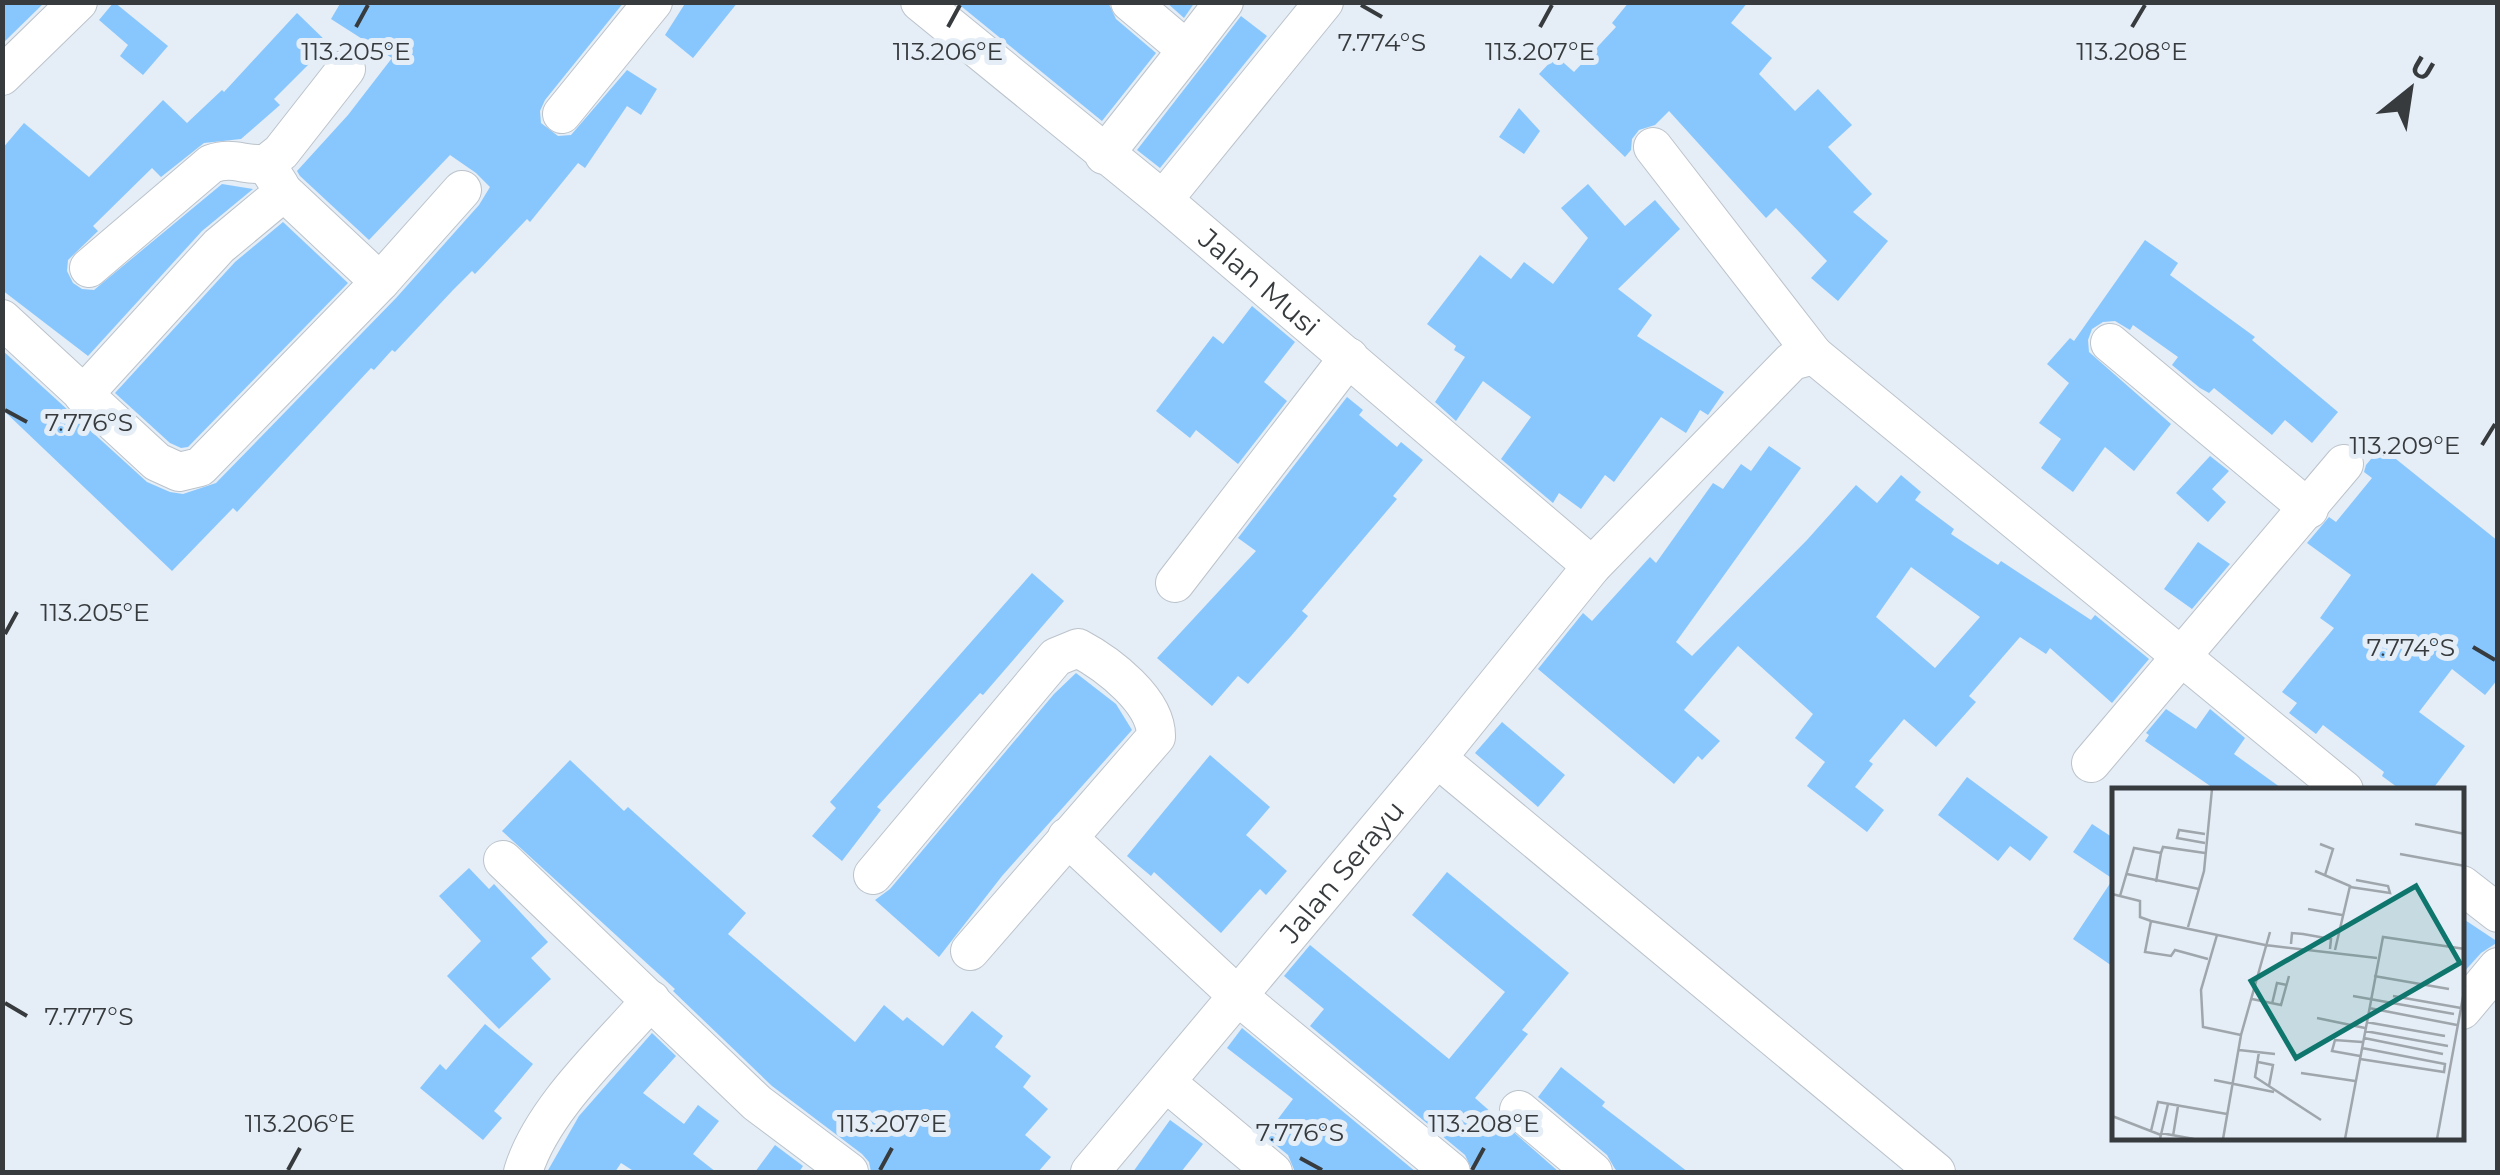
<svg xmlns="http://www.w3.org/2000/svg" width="2500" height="1175" viewBox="0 0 2500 1175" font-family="Montserrat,sans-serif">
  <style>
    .building { fill: #88c7fe; fill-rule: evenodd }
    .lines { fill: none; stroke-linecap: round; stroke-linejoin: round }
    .minor-casing { stroke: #bbc3cb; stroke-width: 40 }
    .minor { stroke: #fff; stroke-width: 38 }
    .ticks { fill: none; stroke: #373b3e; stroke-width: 4 }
    .labels { text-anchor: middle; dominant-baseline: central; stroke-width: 10; stroke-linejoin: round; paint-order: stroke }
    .street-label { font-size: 28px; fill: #373b3e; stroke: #e5edf6 }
    .inset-road { fill: none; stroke: #9fa6ac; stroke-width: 2.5 }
    .view { fill: #0f766e; fill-opacity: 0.15; stroke: #0f766e; stroke-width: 5 }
    .inset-edge { fill: none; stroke: #373b3e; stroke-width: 5 }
    .ticks-label { font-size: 25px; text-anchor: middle; fill: #373b3e; stroke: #e5edf6; stroke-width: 10; stroke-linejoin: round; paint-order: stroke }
  </style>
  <rect width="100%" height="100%" fill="#e5edf6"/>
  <!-- building -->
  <path class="building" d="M2,2H45L2,44Z
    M114,2L168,46L143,75L120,56L128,45L99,20Z
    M341,2H624L545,100L540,111L541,123L558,136L571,135L627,70L657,89L641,115L627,106L585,168L578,163L530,222L527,219L475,274L472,271L453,290L395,352L392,350L374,370L371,368L237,512L233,508L172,571L2,409V350L147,482L170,492L183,494L216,483L397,297L479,205L490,187L476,173L450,155L369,240L300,176L297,171L348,115L392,58L331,19Z
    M686,2H738L693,58L665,35Z
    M956,2H1108L1116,19L1156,53L1102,121Z
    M1166,2H1195L1184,18Z
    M1629,2H1748L1731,23L1772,58L1759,74L1795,111L1818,89L1852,125L1828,147L1872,194L1853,212L1888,241L1838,301L1811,278L1827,261L1776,208L1766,218L1669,111L1655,125L1639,130L1632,139L1631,150L1625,157L1539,74L1556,56L1574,72L1616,27L1612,23Z
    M297,13L329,44L274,99L280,105L241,139L204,143L161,177L152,168L93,226L98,231L68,260L67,271L73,283L82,289L94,290L222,184L253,189L202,231L88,356L2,290V149L24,123L89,177L163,100L187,123L222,90L224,92Z
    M1241,16L1267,36L1160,168L1137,150Z
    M1519,108L1540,131L1524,154L1499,137Z
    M1588,184L1625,226L1655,200L1680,229L1618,289L1652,315L1637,336L1724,392L1708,415L1700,410L1686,433L1661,417L1614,482L1605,475L1581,509L1559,493L1553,503L1501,459L1531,417L1483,381L1456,421L1435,402L1465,357L1454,350L1456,346L1427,324L1480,255L1511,279L1524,262L1553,284L1588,238L1561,208Z
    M283,222L348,283L188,447L181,448L170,443L115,393L235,262Z
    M2145,240L2178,263L2170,275L2255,337L2252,340L2338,412L2312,443L2285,420L2272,435L2214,388L2209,393L2200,388L2172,365L2178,357L2133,325L2130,330L2115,321L2103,322L2092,329L2088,340L2089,352L2171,424L2134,471L2105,447L2073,492L2041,468L2061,439L2039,423L2069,383L2047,364L2070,338L2074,341Z
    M1252,306L1295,342L1264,382L1287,401L1238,464L1196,430L1190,438L1156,411L1213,336L1223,344Z
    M1347,397L1363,410L1359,415L1397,447L1401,442L1423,460L1393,496L1397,499L1302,611L1308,616L1291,636L1248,684L1238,676L1212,706L1157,658L1256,551L1238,538Z
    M1769,446L1801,468L1676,642L1692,656L1807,540L1856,485L1877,503L1901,475L1921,492L1915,500L1954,529L1951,534L1998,565L2001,561L2091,620L2095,615L2149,659L2112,703L2050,648L2046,654L2020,637L1969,696L1976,702L1936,747L1904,719L1869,761L1873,764L1855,787L1884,810L1867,832L1807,786L1825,762L1795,738L1813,714L1738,646L1684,710L1720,741L1702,760L1698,756L1674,784L1538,669L1583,613L1592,621L1650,557L1656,563L1713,483L1723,489L1741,464L1751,471ZM1911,567L1980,617L1935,668L1876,617Z
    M2381,447L2498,541V679L2485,695L2452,669L2419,712L2465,746L2432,790H2401L2382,776L2384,772L2323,725L2316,734L2289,713L2297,703L2282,692L2334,628L2320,618L2351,575L2307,543L2329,517L2336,522L2372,478L2364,472L2366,465Z
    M2210,456L2229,471L2212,489L2226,502L2208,522L2176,493Z
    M2198,542L2230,564L2192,609L2164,589Z
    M1032,573L1064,601L983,695L980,693L877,807L881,810L842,861L812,836L836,808L830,802Z
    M1076,673L1116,704L1132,730L1002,876L939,957L875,900L890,889L1054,694Z
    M2166,709L2196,729L2210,709L2245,738L2234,754L2284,790H2216L2145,741L2149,735L2146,733Z
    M1502,722L1565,775L1538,807L1475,753Z
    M1210,755L1270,807L1246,835L1287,871L1266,895L1260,889L1221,933L1154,872L1151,876L1127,856Z
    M570,760L624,811L628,807L746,913L728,934L855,1042L884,1005L903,1021L907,1017L943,1046L972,1011L1003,1036L995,1047L1031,1076L1023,1087L1048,1109L1025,1135L1051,1157L1038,1172H871L869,1162L862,1154L772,1086L673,991L675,989L502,831Z
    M1967,777L2048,837L2030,861L2010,846L1998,861L1938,815Z
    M2092,824L2115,839V968L2073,939L2113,879L2073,852Z
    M469,868L489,889L494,884L548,942L531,958L551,979L499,1029L447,976L481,941L439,896Z
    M1447,872L1569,973L1522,1030L1528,1034L1475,1098L1559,1172H1473L1465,1155L1310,1026L1324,1009L1284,976L1310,945L1449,1059L1505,992L1412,915Z
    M2462,918L2498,942L2481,953L2462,974Z
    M485,1024L533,1064L494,1111L502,1118L483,1140L420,1088L440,1064L446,1070Z
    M1242,1028L1416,1172H1295L1288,1155L1265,1136L1293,1099L1227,1048Z
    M652,1033L676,1056L643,1093L684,1124L698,1105L719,1121L693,1154L716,1172H635L621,1163L615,1172H547L579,1116Z
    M1561,1067L1605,1102L1602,1106L1688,1172H1619L1615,1169L1607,1155L1538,1097Z
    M1170,1120L1203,1144L1181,1172H1133Z
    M775,1145L803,1166L799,1172H755Z"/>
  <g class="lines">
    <!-- minor casing -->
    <g class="minor-casing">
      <g id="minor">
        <path id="s1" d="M920,2L1163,200L1592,566"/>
        <path d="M1187,50L1224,2"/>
        <path d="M2,76L78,2"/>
        <path d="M562,114L653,2"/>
        <path d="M1653,147L1814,355"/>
        <path d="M1104,155L1187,50L1130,2"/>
        <path d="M280,186L266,164L281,152L346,69"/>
        <path d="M1163,200L1324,2"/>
        <path d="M89,268L211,164C234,156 243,166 266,164"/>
        <path d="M2,319L157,462L179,472L200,467L380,282L462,190"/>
        <path d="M2110,343L2309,509"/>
        <path d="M83,395L219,246L284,192L380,282"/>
        <path d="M1175,583L1349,357"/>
        <path d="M1437,758L1936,1172"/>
        <path d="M2091,763L2344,464"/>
        <path d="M1067,837L1239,997L1451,1172"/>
        <path d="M503,860L757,1103L849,1172"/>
        <path d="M873,875L1056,657L1078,648C1108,664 1157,701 1156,737L970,951"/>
        <path d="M2462,885L2498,913"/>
        <path d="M2462,1010L2498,967"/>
        <path d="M1168,1084L1273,1172"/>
        <path d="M1519,1110L1593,1172"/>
        <path d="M523,1172C542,1109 608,1050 651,1000"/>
        <path id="s2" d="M1090,1172L1437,758L1592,566L1792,361L1814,355L2344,790"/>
      </g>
    </g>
    <!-- minor -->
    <use href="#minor" class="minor"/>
  </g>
  <!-- ticks -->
  <path class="ticks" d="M1361,5L1382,17M356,27L368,5M948,27L960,5M1540,27L1552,5M2132,27L2145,5M5,410L27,422M2482,445L2495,424M5,634L17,612M2473,647L2495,660M5,1003L27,1016M1300,1158L1322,1170M288,1170L300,1148M880,1170L892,1148M1472,1170L1484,1148"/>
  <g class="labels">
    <!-- street labels -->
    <g class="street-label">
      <text stroke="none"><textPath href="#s1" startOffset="440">Jalan Musi</textPath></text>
      <text stroke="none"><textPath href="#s2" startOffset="392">Jalan Serayu</textPath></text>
    </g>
  </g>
  <!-- overview -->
  <g transform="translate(2112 788)">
    <rect width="352" height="352" fill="#e5edf6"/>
    <path class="inset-road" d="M303,36L353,46M93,55L65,50L67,42L93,46M208,56L221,61L213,87M49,65L51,59L93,65M288,66L353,78M203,83L238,98L223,162M15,86L87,101M238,99L278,105L276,98L244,92M0,106L28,113V129L39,133L153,157L265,170M8,108L22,60L49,65L44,94M196,121L230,127M39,133L33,164L59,168L63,162L96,171M76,139L92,83L100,1M105,147L89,202L91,239L129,247M179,156L180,145L191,146L219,151L218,161M262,188L337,201M241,208L342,226M281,208L349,220M140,211L169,217L177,188M160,216L165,195L175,197M257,220L345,237M205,230L253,240M254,234L333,248M253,243L336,258M252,250L331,266M127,262L163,266M147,264L143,289L209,332M248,268L220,263L223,252L250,254M248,271L332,284L333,276L250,260M146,274L161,277L157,298M189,285L243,293M102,292L162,304M0,328L49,347M39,343L46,314L115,326M49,345L82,351M61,348L66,318M48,351L56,316M111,351L129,247L158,144M233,351L271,149L353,161M325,351L353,198"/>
    <path class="view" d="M304,98L348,175L184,270L139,193Z"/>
    <rect width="352" height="352" class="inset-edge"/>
  </g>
  <g class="ticks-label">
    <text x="1382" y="51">7.774°S</text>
    <text x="356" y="60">113.205°E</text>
    <text x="948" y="60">113.206°E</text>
    <text x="1540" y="60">113.207°E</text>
    <text x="2132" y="60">113.208°E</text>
    <text x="89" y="431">7.776°S</text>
    <text x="2405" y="454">113.209°E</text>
    <text x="95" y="621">113.205°E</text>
    <text x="2411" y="656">7.774°S</text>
    <text x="89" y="1025">7.777°S</text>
    <text x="300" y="1132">113.206°E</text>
    <text x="892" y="1132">113.207°E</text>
    <text x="1484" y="1132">113.208°E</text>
    <text x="1300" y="1141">7.776°S</text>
  </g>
  <!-- border -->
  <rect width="2500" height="1175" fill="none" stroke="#373b3e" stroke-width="10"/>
  <!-- north arrow -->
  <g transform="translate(2410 90) rotate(30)" stroke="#e5edf6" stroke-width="8" paint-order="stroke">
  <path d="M0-8L18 38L0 25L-18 38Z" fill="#373b3e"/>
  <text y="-15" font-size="28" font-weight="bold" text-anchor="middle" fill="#373b3e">U</text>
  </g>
</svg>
